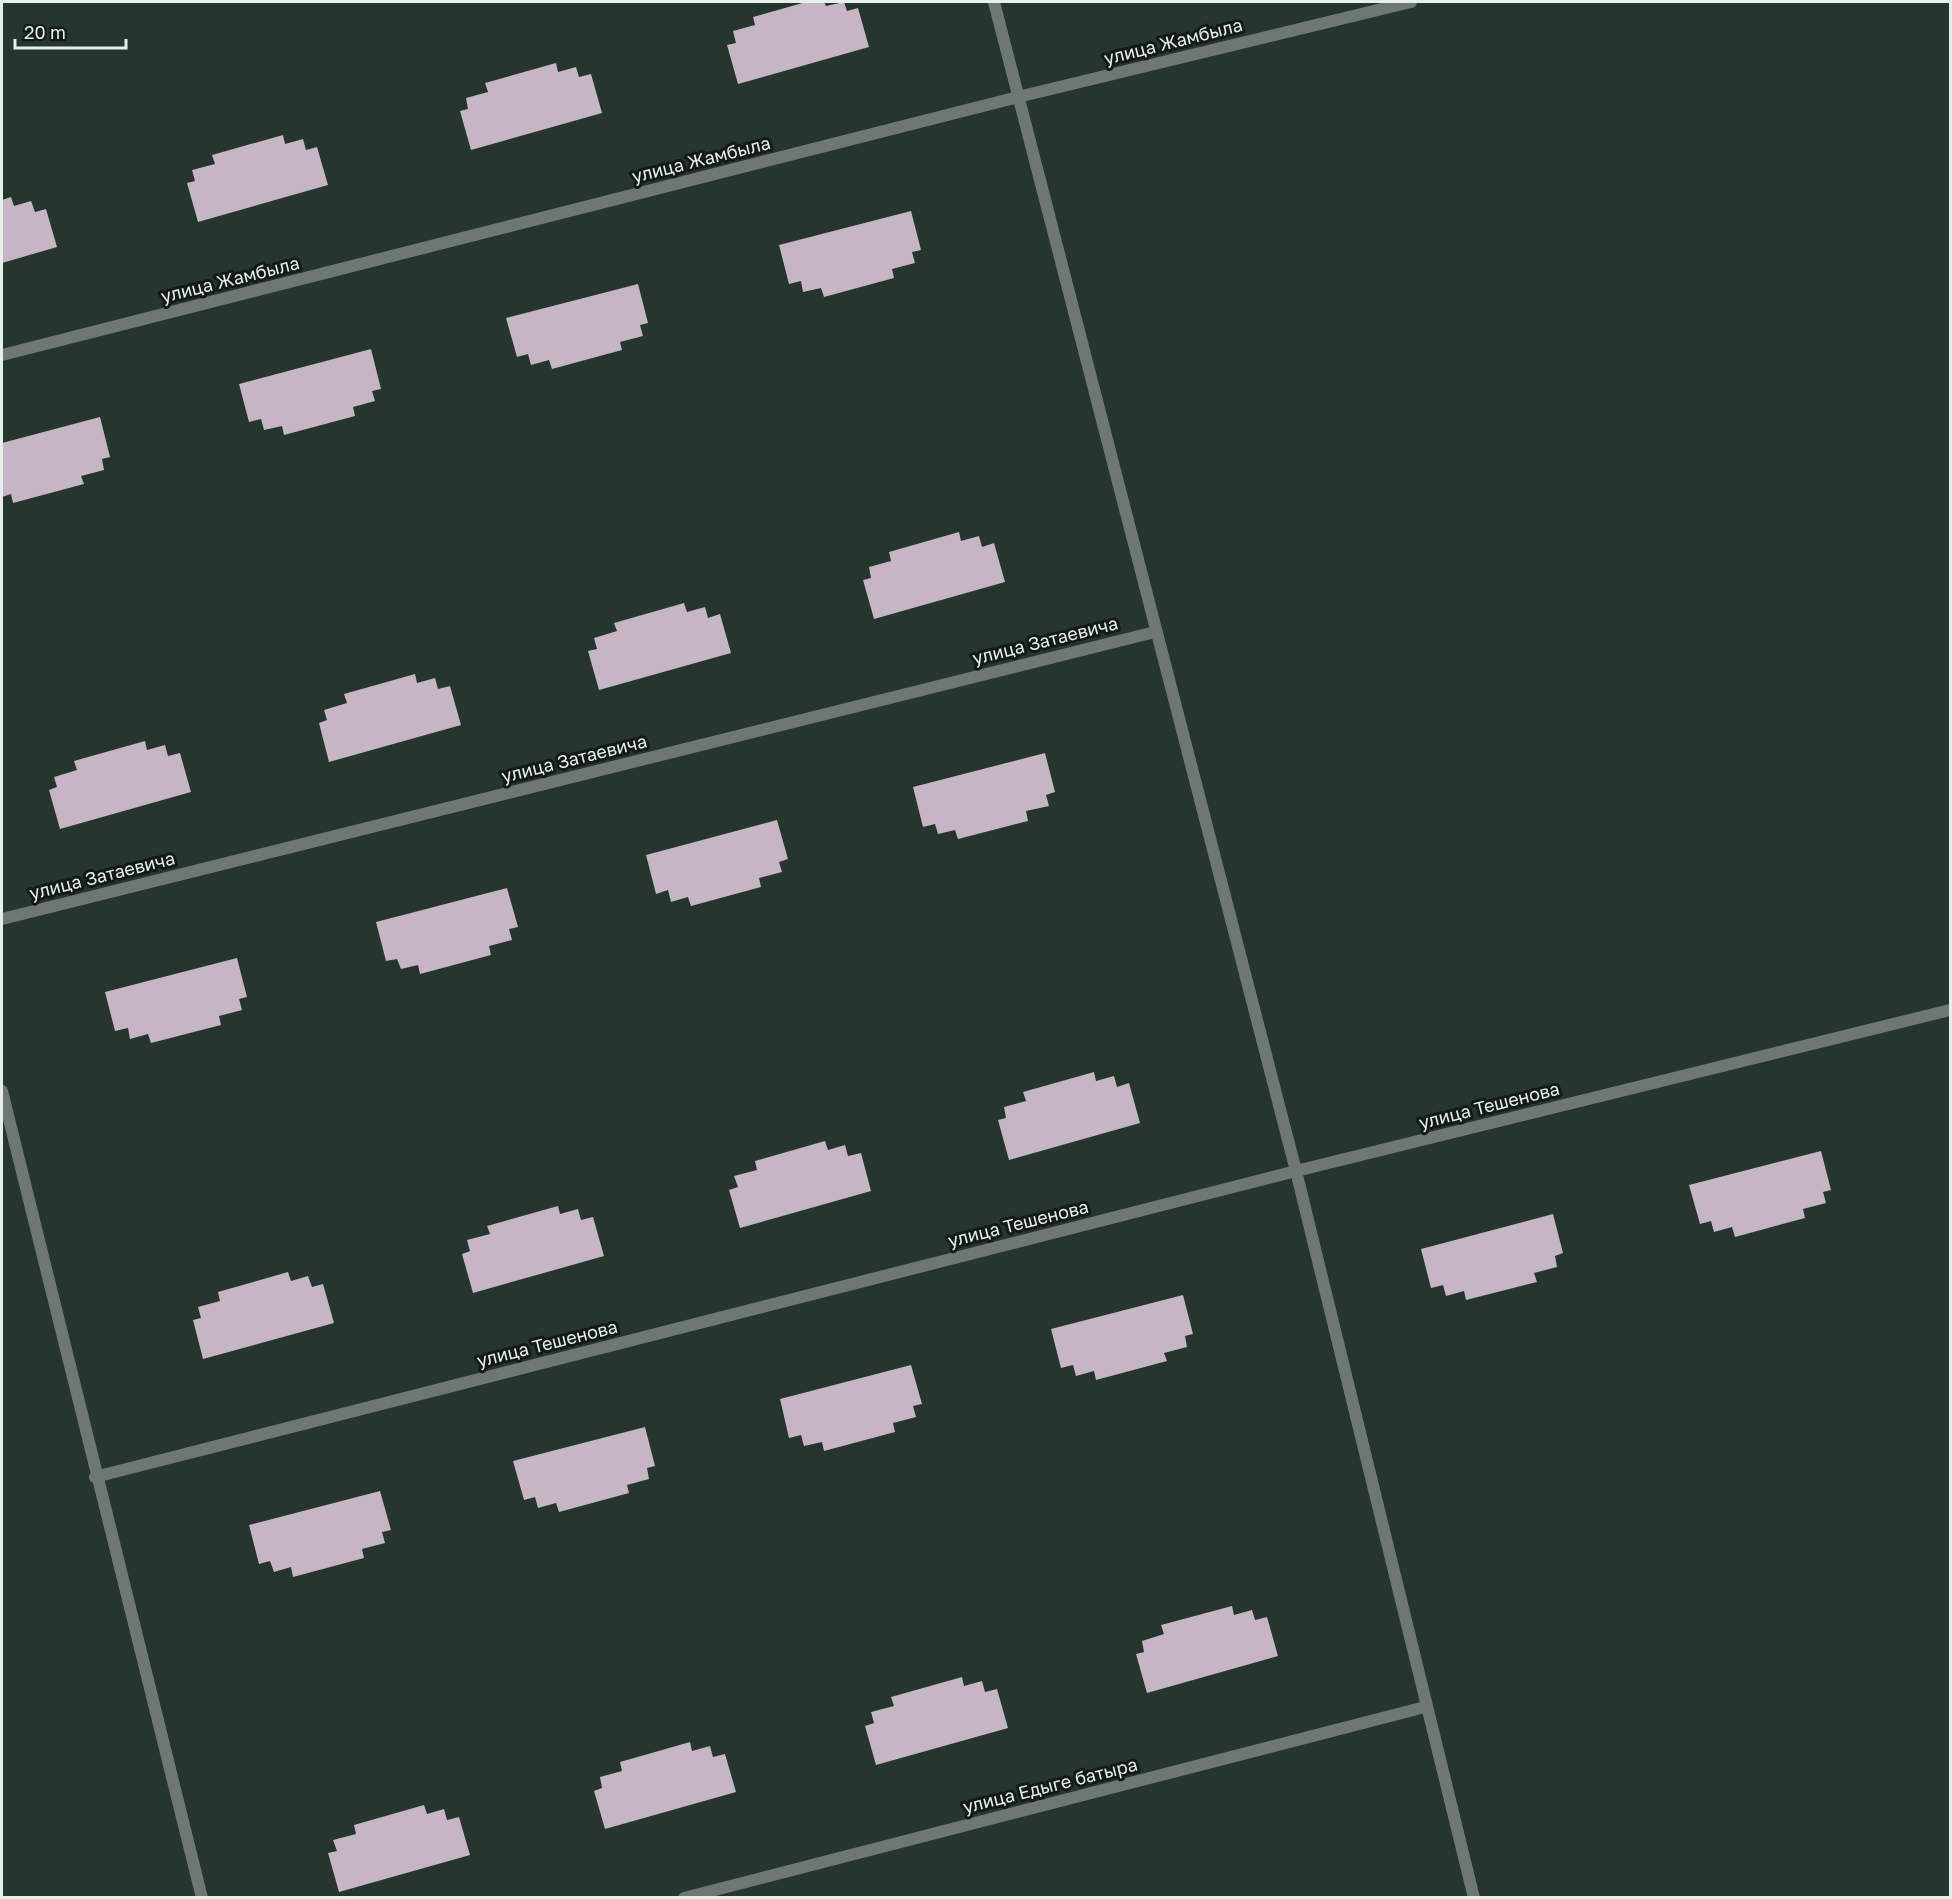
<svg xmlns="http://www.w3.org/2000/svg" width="1952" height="1899" viewBox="0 0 1952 1899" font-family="'Golos Text',sans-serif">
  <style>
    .building { fill: #c6b5c4 }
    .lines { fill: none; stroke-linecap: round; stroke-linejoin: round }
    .minor { stroke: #6f7772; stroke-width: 12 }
    .labels { text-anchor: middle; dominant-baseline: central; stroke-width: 6; stroke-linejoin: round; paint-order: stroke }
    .street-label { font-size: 18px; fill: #e6f0ea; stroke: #141b17 }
  </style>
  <rect width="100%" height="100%" fill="#25362c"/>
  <!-- building -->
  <path class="building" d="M806,2H824L826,6L844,2L847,11L858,8L869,47L738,84L727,45L736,43L733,31L755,25L753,17Z
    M556,63L558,72L576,67L579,77L591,74L602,113L471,150L460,111L468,109L466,98L488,92L485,83Z
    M283,135L285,144L303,139L306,150L317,147L328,185L198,222L187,183L195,181L192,170L215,164L212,155Z
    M11,197L14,206L31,201L35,212L46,209L57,247L2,263V200Z
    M911,211L921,250L912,252L915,263L892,269L894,278L824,297L821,288L803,292L801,281L789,284L779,245Z
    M638,284L648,323L640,325L643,336L620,342L622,350L552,369L549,360L531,365L528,354L517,357L506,318Z
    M371,349L381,389L372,391L375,401L353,407L355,416L284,435L282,426L264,430L261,419L249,422L239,384Z
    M100,417L110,457L102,459L104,470L81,476L84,484L13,503L11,494L2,497V443Z
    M959,532L961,541L979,536L982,547L994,543L1005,582L874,619L863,580L871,578L869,567L891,561L889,552Z
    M684,603L687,612L705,607L708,618L720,614L731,653L599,690L588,651L597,649L594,638L617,631L614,623Z
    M415,674L417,683L435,678L438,689L450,686L461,725L329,762L319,723L327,720L324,710L347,703L344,694Z
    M145,741L147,750L165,745L168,756L180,753L191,792L60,829L49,790L57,787L54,777L77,770L74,761Z
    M1045,753L1055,792L1046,795L1049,806L1026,811L1028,821L958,839L955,830L938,834L935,824L923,827L913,787Z
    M777,820L788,859L779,862L782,872L759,878L761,887L691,906L688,897L671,902L668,890L656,894L646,855Z
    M507,888L518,927L509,929L512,940L489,946L491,955L420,974L418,965L401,969L397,959L386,961L376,922Z
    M237,958L247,997L239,999L242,1010L219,1016L221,1025L151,1043L148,1034L130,1039L128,1028L115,1031L105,992Z
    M1094,1072L1096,1081L1114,1076L1117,1087L1129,1083L1140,1123L1009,1160L998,1120L1006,1118L1004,1107L1026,1101L1023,1092Z
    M825,1141L828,1150L845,1145L848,1156L861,1153L871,1191L740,1228L729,1190L738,1187L734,1176L757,1170L755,1161Z
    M1821,1151L1831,1190L1823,1192L1826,1203L1803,1209L1805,1218L1735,1237L1732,1227L1714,1232L1711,1221L1700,1224L1689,1185Z
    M558,1206L560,1214L578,1209L581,1220L593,1217L604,1256L473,1293L462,1254L470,1251L467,1240L490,1234L487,1226Z
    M1553,1214L1563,1253L1555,1256L1557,1267L1534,1273L1537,1282L1466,1300L1464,1291L1446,1296L1443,1285L1431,1288L1421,1249Z
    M288,1272L291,1281L308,1276L312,1287L323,1284L334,1323L203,1359L193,1320L201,1318L198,1307L220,1301L218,1292Z
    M1183,1295L1193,1334L1185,1336L1187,1347L1164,1353L1167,1361L1096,1380L1094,1371L1076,1376L1073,1365L1061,1368L1051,1329Z
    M911,1365L922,1404L913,1406L916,1417L893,1423L895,1432L824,1451L822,1442L804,1446L801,1435L789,1438L780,1399Z
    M645,1427L655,1466L647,1468L649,1479L627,1485L629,1493L559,1512L556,1503L538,1508L535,1497L524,1500L513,1461Z
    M380,1491L391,1530L382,1532L385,1543L362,1549L364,1558L293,1577L291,1567L274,1572L270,1561L259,1564L249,1525Z
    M1232,1606L1234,1615L1252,1610L1255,1620L1267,1617L1278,1656L1147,1693L1136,1654L1144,1652L1142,1641L1164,1634L1161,1625Z
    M962,1677L964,1686L982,1681L985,1692L997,1689L1008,1728L876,1765L865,1726L874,1723L871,1712L894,1706L891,1697Z
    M690,1742L692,1751L710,1746L713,1757L725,1754L736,1792L605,1829L594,1791L602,1788L600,1777L622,1771L620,1762Z
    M424,1805L427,1814L444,1809L447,1820L459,1817L470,1855L339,1892L328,1853L337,1851L333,1840L356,1834L354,1825Z"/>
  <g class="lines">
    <!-- minor -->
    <path class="minor" d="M994,2L1296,1171L1474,1898
      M2,355L1018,97L1411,2
      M2,919L1155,632
      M2,1091L202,1898
      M95,1477L1296,1171L1950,1010
      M684,1898L1425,1707"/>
  </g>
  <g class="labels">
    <!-- street labels -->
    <g class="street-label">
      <text transform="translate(1173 41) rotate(-14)">улица Жамбыла</text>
      <text transform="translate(701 159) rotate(-14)">улица Жамбыла</text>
      <text transform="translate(230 279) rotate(-14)">улица Жамбыла</text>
      <text transform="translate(1045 640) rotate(-14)">улица Затаевича</text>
      <text transform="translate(574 758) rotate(-14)">улица Затаевича</text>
      <text transform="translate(102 875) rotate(-14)">улица Затаевича</text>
      <text transform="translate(1489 1105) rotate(-14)">улица Тешенова</text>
      <text transform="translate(1018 1223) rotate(-14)">улица Тешенова</text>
      <text transform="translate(547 1343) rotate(-14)">улица Тешенова</text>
      <text transform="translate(1050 1785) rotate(-14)">улица Едыге батыра</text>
    </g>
  </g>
  <!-- border -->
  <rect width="1952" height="1899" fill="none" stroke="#e6f0ea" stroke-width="6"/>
  <!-- scale -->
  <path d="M15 39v9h111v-9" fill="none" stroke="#e6f0ea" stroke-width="3"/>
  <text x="24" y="39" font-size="18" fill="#e6f0ea" stroke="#141b17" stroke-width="4.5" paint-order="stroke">20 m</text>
</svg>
